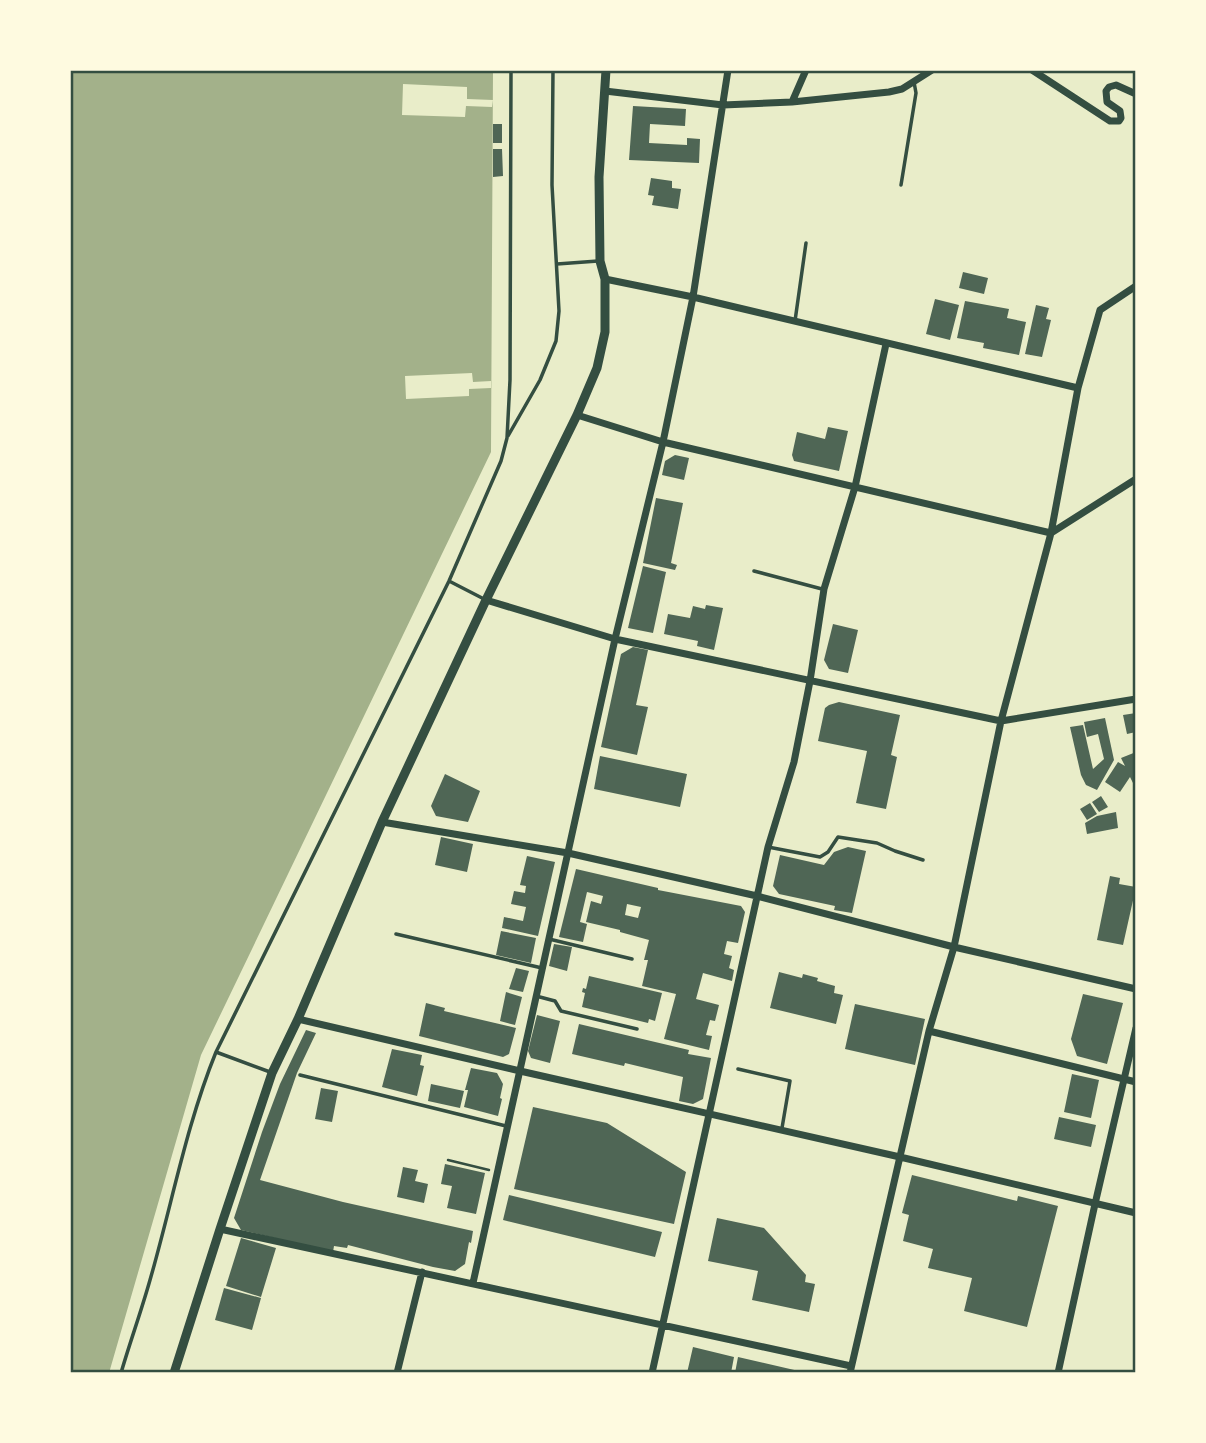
<svg xmlns="http://www.w3.org/2000/svg" width="1206" height="1443" viewBox="0 0 1206 1443" font-family="Ubuntu,sans-serif">
  <style>
    .water { fill: #a3b18a }
    .pier { fill: #e9edc9 }
    .building { fill: #4f6655; fill-rule: evenodd }
    .lines { fill: none; stroke-linecap: round; stroke-linejoin: round }
    .path { stroke: #344e41; stroke-width: 2.5 }
    .service { stroke: #344e41; stroke-width: 3.5 }
    .minor { stroke: #344e41; stroke-width: 7 }
    .tertiary { stroke: #344e41; stroke-width: 9 }
    .neatline { fill: none; stroke: #344e41; stroke-width: 2.5 }
  </style>
  <rect width="100%" height="100%" fill="#e9edc9"/>
  <!-- water -->
  <path class="water" d="M70,70H493L491,452L201,1055L109,1373H70Z"/>
  <!-- pier -->
  <path class="pier" d="M403,84L467,87V99L493,100L492,107L466,106L465,117L402,115Z
    M472,373L473,382L491,381V388L469,389V396L406,399L405,376Z"/>
  <!-- building -->
  <path class="building" d="M633,106L686,109L685,126L650,124L649,143L687,145V138L700,139L699,163L629,160Z
    M493,124H502V143H493Z
    M493,149H502L503,176L493,177Z
    M651,178L672,181V188L681,189L678,209L652,205L654,196L648,195Z
    M963,272L988,278L984,294L959,288Z
    M935,299L959,305L950,340L926,334Z
    M965,301L1009,309L1007,318L1026,322L1019,355L983,348L984,343L957,338Z
    M1036,305L1049,308L1046,319L1051,320L1042,357L1025,354Z
    M828,427L848,431L839,471L794,461L792,455L797,432L825,439Z
    M675,455L689,458L684,480L662,475L665,461Z
    M656,498L683,503L671,563L677,565L675,570L643,563Z
    M643,566L666,572L653,633L628,628Z
    M706,605L723,608L714,650L697,646L698,641L664,634L668,614L690,618L693,606L705,609Z
    M833,624L858,630L848,673L829,669L824,660Z
    M633,647L648,650L636,705L648,707L637,755L601,747L621,654Z
    M839,702L900,715L891,755L897,757L886,809L856,803L867,751L818,741L825,708L829,705Z
    M1136,713V732L1127,734L1123,715Z
    M1105,718L1114,760L1097,790L1086,785L1081,775L1070,727L1083,725L1093,769L1104,759L1098,734L1087,737L1084,722Z
    M1136,752V789L1130,777L1120,792L1105,782L1118,762L1125,766L1121,758Z
    M600,756L687,774L680,807L594,789Z
    M445,774L480,791L468,822L436,816L431,806Z
    M1101,796L1108,807L1099,812L1092,802Z
    M1090,803L1097,814L1087,820L1080,809Z
    M1116,812L1118,828L1087,834L1085,823L1097,816Z
    M441,837L473,844L467,872L435,865Z
    M848,847L866,851L852,913L834,910L835,906L779,894L773,886L780,855L824,865L834,852Z
    M527,856L555,862L538,936L502,928L504,917L523,921L526,907L511,904L514,891L525,893L526,886L520,885Z
    M576,869L658,888V890L741,906L745,912L738,943L727,941L724,954L732,956L729,968L734,970L732,981L703,973L696,999L719,1005L715,1021L710,1020L706,1035L712,1036L709,1050L664,1039L676,994L642,986L648,960H644L649,940L620,932V930L586,922L591,901L601,904L603,896L587,892L580,922L587,924L583,942L559,937ZM627,904L641,907L638,918L625,915Z
    M1110,876L1120,878L1119,884L1136,887L1123,945L1097,940Z
    M501,931L536,938L531,963L496,955Z
    M554,944L572,947L567,971L549,966Z
    M516,968L529,971L523,992L509,989Z
    M779,972L802,978L803,974L818,978L817,981L835,986L834,993L843,995L836,1024L770,1008Z
    M589,976L662,993L655,1021L649,1019L648,1023L582,1007L585,993L582,992L583,988L586,989Z
    M506,992L522,997L515,1025L500,1021Z
    M1083,994L1123,1003L1107,1064L1077,1056L1071,1039Z
    M426,1003L445,1008L444,1011L516,1028L509,1054L503,1057L419,1036Z
    M855,1004L925,1019L915,1065L845,1049Z
    M537,1015L560,1021L550,1063L531,1058L528,1051Z
    M579,1024L689,1050L688,1054L711,1058L703,1099L693,1104L679,1101L683,1077L625,1063L624,1066L572,1054Z
    M306,1030L316,1033L297,1073L260,1180L343,1202L473,1231L471,1243L469,1242L465,1264L455,1271L433,1267L348,1245L347,1248L334,1246L333,1252L241,1230L234,1218L262,1132L280,1084Z
    M392,1049L422,1055L420,1065L424,1066L417,1096L382,1087Z
    M471,1068L497,1073L503,1084L500,1098L502,1099L498,1116L464,1107L468,1090H465Z
    M1072,1074L1099,1080L1091,1118L1064,1112Z
    M431,1084L464,1091L460,1108L428,1101Z
    M321,1088L338,1091L332,1122L315,1119Z
    M533,1107L607,1123L686,1172L674,1224L514,1189Z
    M1059,1117L1096,1125L1091,1147L1054,1139Z
    M445,1164L485,1173L476,1214L447,1208L452,1186L441,1184Z
    M403,1167L418,1170L415,1181L428,1184L424,1203L397,1197Z
    M912,1175L1017,1201L1018,1196L1058,1206L1027,1327L964,1311L972,1278L928,1268L933,1249L903,1241L909,1215L902,1213Z
    M509,1195L662,1232L655,1257L503,1220Z
    M717,1218L764,1228L806,1275L805,1282L815,1284L809,1312L752,1300L758,1271L708,1261Z
    M241,1238L276,1248L261,1297L226,1286Z
    M224,1288L261,1298L252,1330L215,1320Z
    M693,1347L734,1357L731,1373H687Z
    M738,1357L803,1372V1373H735Z"/>
  <g class="lines">
    <!-- path -->
    <path class="path" d="M448,1160L489,1170"/>
    <!-- service -->
    <path class="service" d="M901,185L916,93L914,82
      M557,264L598,261
      M795,321L806,243
      M508,436L540,380L556,341L559,311L552,185L553,70
      M754,571L822,589
      M449,581L484,599
      M768,847L820,857L828,852L838,837L877,843L895,851L923,860
      M396,934L542,968
      M549,939L632,959
      M536,996L555,1001L561,1011L637,1029
      M216,1052L270,1072
      M738,1069L790,1081L782,1128
      M300,1075L506,1126
      M121,1373C130,1342 141,1312 150,1280C172,1204 186,1126 216,1052L449,581L501,461L507,438L510,380L511,70"/>
    <!-- minor -->
    <path class="minor" d="M1032,70L1110,121H1119L1121,118L1120,111L1107,102L1106,91L1109,87L1116,85L1136,94
      M605,91L723,105L792,102L806,70
      M792,102L889,92L902,89L932,70
      M605,279L693,297L1078,388
      M577,415L663,442L1051,533L1136,479
      M486,600L615,639L1001,721L1136,699
      M382,822L568,853L757,896L954,947L1136,989
      M298,1019L520,1071L900,1157L1136,1213
      M929,1031L1136,1082
      M220,1229L851,1366
      M473,1283L615,639L663,442L693,297L728,70
      M397,1373L422,1272
      M652,1373L768,847L794,762L810,681L824,589L855,487L886,344
      M850,1373L929,1031L954,947L1001,721L1051,533L1078,388L1100,310L1136,286
      M1058,1373L1095,1204L1136,1028"/>
    <!-- tertiary -->
    <path class="tertiary" d="M174,1373L220,1229L272,1073L298,1019L382,822L486,600L577,415L597,368L605,332V279L600,261L599,177L606,70"/>
  </g>
  <!-- border -->
  <rect width="1206" height="1443" fill="none" stroke="#fefae0" stroke-width="144"/>
  <rect x="72" y="72" width="1062" height="1299" class="neatline"/>
</svg>
